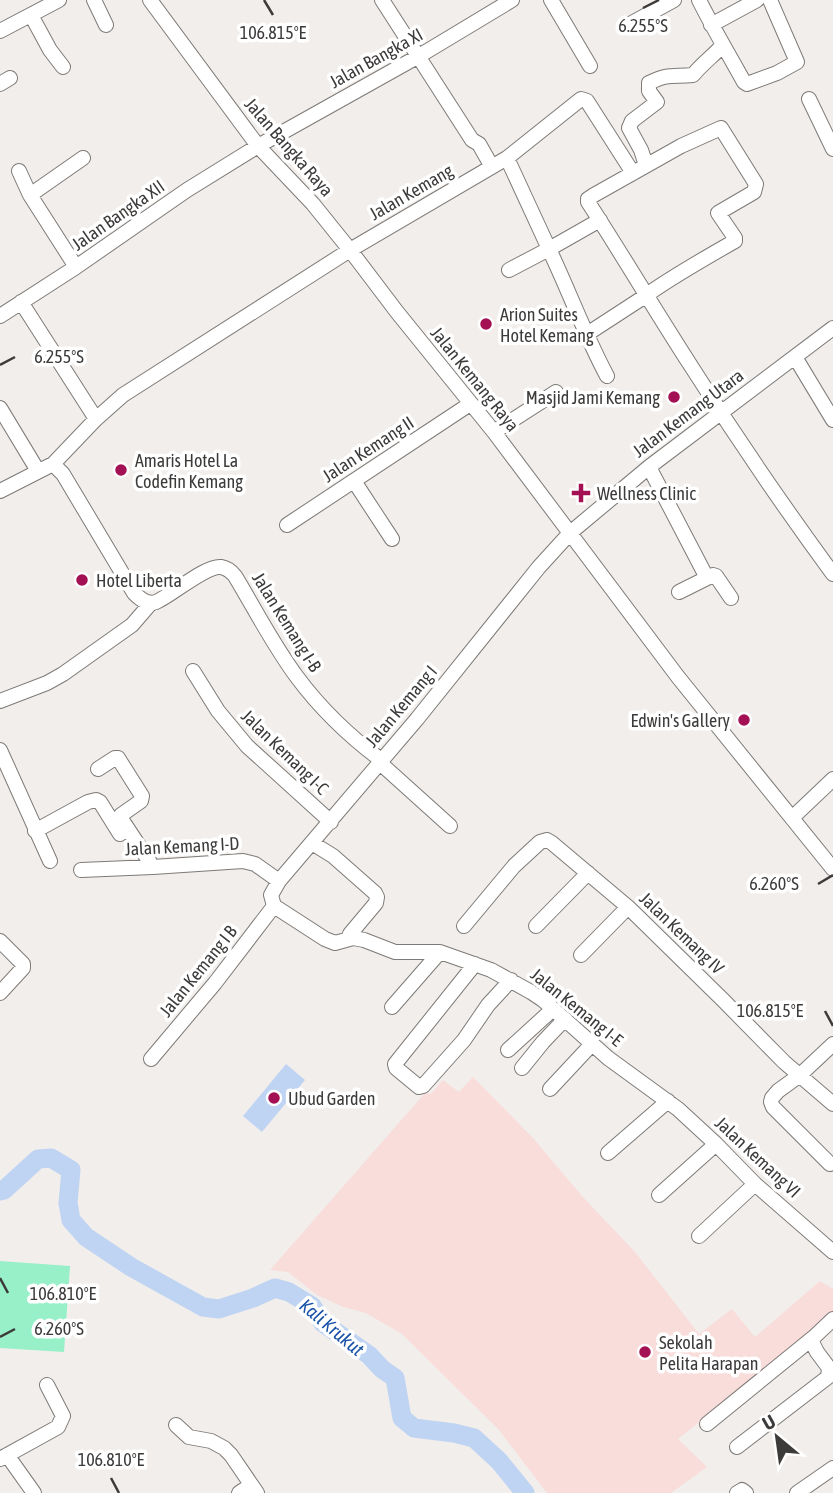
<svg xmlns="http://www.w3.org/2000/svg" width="833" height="1493" viewBox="0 0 833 1493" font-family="'Asap Condensed',sans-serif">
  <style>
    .commercial { fill: #f8dddb }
    .green { fill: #98f0c9 }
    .water { fill: #bfd3f3 }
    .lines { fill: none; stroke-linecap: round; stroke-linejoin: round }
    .river { stroke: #bfd3f3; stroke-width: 19 }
    .minor-casing { stroke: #7d7a77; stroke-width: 16 }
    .minor { stroke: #fff; stroke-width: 14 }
    .ticks { fill: none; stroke: #3d3b3a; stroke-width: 2.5 }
    .poi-dot { fill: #a31053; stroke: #fff; stroke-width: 2.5 }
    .labels { text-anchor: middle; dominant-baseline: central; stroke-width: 7; stroke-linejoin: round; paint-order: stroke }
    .street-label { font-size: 18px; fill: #3d3b3a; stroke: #fff }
    .poi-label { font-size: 18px; fill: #3d3b3a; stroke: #fff; text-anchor: start }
    .water-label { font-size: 19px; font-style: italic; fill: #1751a8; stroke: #fff }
    .ticks-label { font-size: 18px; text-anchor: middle; fill: #3d3b3a; stroke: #fff; stroke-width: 7; stroke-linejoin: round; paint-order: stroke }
  </style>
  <rect width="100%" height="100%" fill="#f2eeeb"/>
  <!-- commercial -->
  <path class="commercial" d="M473,1077L533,1138L582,1196L635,1252L699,1334L732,1309L755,1337L820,1281L833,1289V1315L678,1439L707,1467L671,1493H547L499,1430L402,1334L366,1313L343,1307L317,1295L288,1272L270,1270L425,1093L431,1094L443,1080L459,1092Z"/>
  <!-- green -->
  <path class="green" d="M0,1261L70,1266L64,1352L0,1348Z"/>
  <!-- water -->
  <path class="water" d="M286,1064L305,1080L262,1132L243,1116Z"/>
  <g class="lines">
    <!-- river -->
    <path class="river" d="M0,1191L4,1190L38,1159L51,1158L71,1170L68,1203L71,1220L86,1237L131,1267L203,1307L219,1309L253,1298L275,1288L289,1292L312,1306L323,1323L369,1355L382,1369L395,1378L402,1418L414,1428L454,1433L474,1438L499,1461L525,1493"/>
    <!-- minor casing -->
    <g class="minor-casing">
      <path id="minor" d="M94,0L106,25
        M150,0L258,146L313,204L350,250L397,312L494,432L678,677L833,869
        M382,0L472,140L479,144L492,167
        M551,0L590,66
        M699,0C713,28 729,55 744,82L747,84L777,73L797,62L770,0
        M31,15L50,50L63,67
        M632,23L674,0
        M711,25L757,0
        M0,31L59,0
        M0,84L10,78
        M809,99L833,149
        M507,158L581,99L587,101L633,173
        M646,165L641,150L629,128L632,121L657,102L649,91V83C669,73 673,77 693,75C702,64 713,56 723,45
        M19,171L30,195L76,267
        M30,195L83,158
        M600,220L549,249C569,291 585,335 607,376
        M21,302L96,419
        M0,316L76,267L187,190L258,146L419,56L512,0
        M587,334L647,295L648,294C675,275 705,258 735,241V238L718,213L754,192L756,184L721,128L681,146L594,195L588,199V202C623,256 656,312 691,366C736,437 783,506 833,574
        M795,357L833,420
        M0,408L38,471
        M494,432L556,392
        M53,464L63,474L134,593C140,599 147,605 156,602C172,595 206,565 221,567C227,568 231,571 235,576C255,609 273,645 297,677C320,708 349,736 381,760
        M649,467L707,578L713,575L716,576L731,598
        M354,481L392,539
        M0,491L53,464L96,419L123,395L350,250L507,158L549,249L509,270
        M287,525L470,404
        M679,592L707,578
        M193,671L218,711L247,746L331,822
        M0,701L47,683L63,674L132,625L151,603
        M0,750L50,861
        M379,762L450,826
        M98,769L115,758H118L142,796L141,801L121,815L120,817L153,867
        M792,818L833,779
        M35,831L88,802L96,800L100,802L120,834
        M312,843L333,856L375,893L377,897L376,903L350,934
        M81,870L153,867L243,861L255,864L279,881
        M274,906L271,895L279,881L417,719L539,567L570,533L649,467L833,328
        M274,906L325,939L335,943L353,938L364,940L395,952H440L491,970L531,992L543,1000L608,1058L678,1109L716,1144L755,1184L833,1252
        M464,926L514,866L540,842L547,840L552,843L628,907L723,1000L784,1062L833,1104
        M536,926L588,873
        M0,941L23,964V968L0,993
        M581,955L628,907
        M475,964L395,1064L396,1068L419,1087L423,1086L464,1040L488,1005L511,980
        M392,1007L440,952
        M508,1050L553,1009
        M151,1059L215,983L274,906
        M522,1068L543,1042L565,1019
        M550,1089L592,1044
        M608,1153L668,1101
        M830,1164L773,1107L771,1102L772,1098L778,1091L800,1075L833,1044
        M659,1195L716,1144
        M699,1236L755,1184
        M707,1424L814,1337
        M176,1425L189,1437L211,1441L224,1448L231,1455L257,1493
        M737,1447L828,1377L829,1368L817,1352L812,1342L814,1337L833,1319
        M7,1455L34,1493
        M0,1459L58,1427L63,1416L47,1385
        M239,1493L251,1485
        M737,1493L742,1490L746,1493
        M797,1493L833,1468"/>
    </g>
    <!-- minor -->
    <use href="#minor" class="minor"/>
  </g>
  <!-- ticks -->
  <path class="ticks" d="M264,0L273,15M643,8L659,0M0,365L15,357M818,884L833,875M825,1011L833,1026M0,1278L8,1293M0,1337L15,1329M111,1478L119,1493"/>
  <!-- markers -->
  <g class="poi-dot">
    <circle cx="486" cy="324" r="7"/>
    <circle cx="674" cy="397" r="7"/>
    <circle cx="121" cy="470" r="7"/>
    <path d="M577.5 482.5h7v7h7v7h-7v7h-7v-7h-7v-7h7z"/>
    <circle cx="82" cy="580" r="7"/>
    <circle cx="744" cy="720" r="7"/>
    <circle cx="274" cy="1098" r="7"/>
    <circle cx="645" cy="1352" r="7"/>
  </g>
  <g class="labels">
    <!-- street labels -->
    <g class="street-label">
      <text transform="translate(376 58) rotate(-29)">Jalan Bangka XI</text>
      <text transform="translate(289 147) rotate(49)">Jalan Bangka Raya</text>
      <text transform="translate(411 192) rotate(-30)">Jalan Kemang</text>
      <text transform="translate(118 215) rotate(-35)">Jalan Bangka XII</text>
      <text transform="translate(475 379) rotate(51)">Jalan Kemang Raya</text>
      <text transform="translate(688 413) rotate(-37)">Jalan Kemang Utara</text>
      <text transform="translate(368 449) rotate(-33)">Jalan Kemang II</text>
      <text transform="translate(287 622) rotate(58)">Jalan Kemang I-B</text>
      <text transform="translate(401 706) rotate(-50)">Jalan Kemang I</text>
      <text transform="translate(285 752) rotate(44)">Jalan Kemang I-C</text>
      <text transform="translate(182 846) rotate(-3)">Jalan Kemang I-D</text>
      <text transform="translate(682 933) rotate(44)">Jalan Kemang IV</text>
      <text transform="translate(198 971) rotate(-51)">Jalan Kemang I B</text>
      <text transform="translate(577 1007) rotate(39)">Jalan Kemang I-E</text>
      <text transform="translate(758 1157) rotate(43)">Jalan Kemang VI</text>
    </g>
    <!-- poi labels -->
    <g class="poi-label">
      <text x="500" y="314">Arion Suites<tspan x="500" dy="21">Hotel Kemang</tspan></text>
      <text x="660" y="397" text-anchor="end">Masjid Jami Kemang</text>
      <text x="135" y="460">Amaris Hotel La<tspan x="135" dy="21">Codefin Kemang</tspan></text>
      <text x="597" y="493">Wellness Clinic</text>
      <text x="96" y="580">Hotel Liberta</text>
      <text x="730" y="720" text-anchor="end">Edwin's Gallery</text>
      <text x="288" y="1098">Ubud Garden</text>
      <text x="659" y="1342">Sekolah<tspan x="659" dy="21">Pelita Harapan</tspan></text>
    </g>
    <!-- water labels -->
    <g class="water-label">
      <text transform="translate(332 1327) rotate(40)">Kali Krukut</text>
    </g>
  </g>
  <g class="ticks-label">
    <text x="643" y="32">6.255°S</text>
    <text x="273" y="39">106.815°E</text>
    <text x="59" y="363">6.255°S</text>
    <text x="774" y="890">6.260°S</text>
    <text x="770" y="1017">106.815°E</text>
    <text x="63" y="1300">106.810°E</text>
    <text x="59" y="1335">6.260°S</text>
    <text x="111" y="1466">106.810°E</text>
  </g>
  <!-- north arrow -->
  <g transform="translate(777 1437) rotate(331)" stroke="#ffffff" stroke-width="5" paint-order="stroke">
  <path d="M0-5L12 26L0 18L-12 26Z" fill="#3d3b3a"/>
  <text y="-10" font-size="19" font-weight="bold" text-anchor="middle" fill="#3d3b3a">U</text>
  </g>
</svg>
